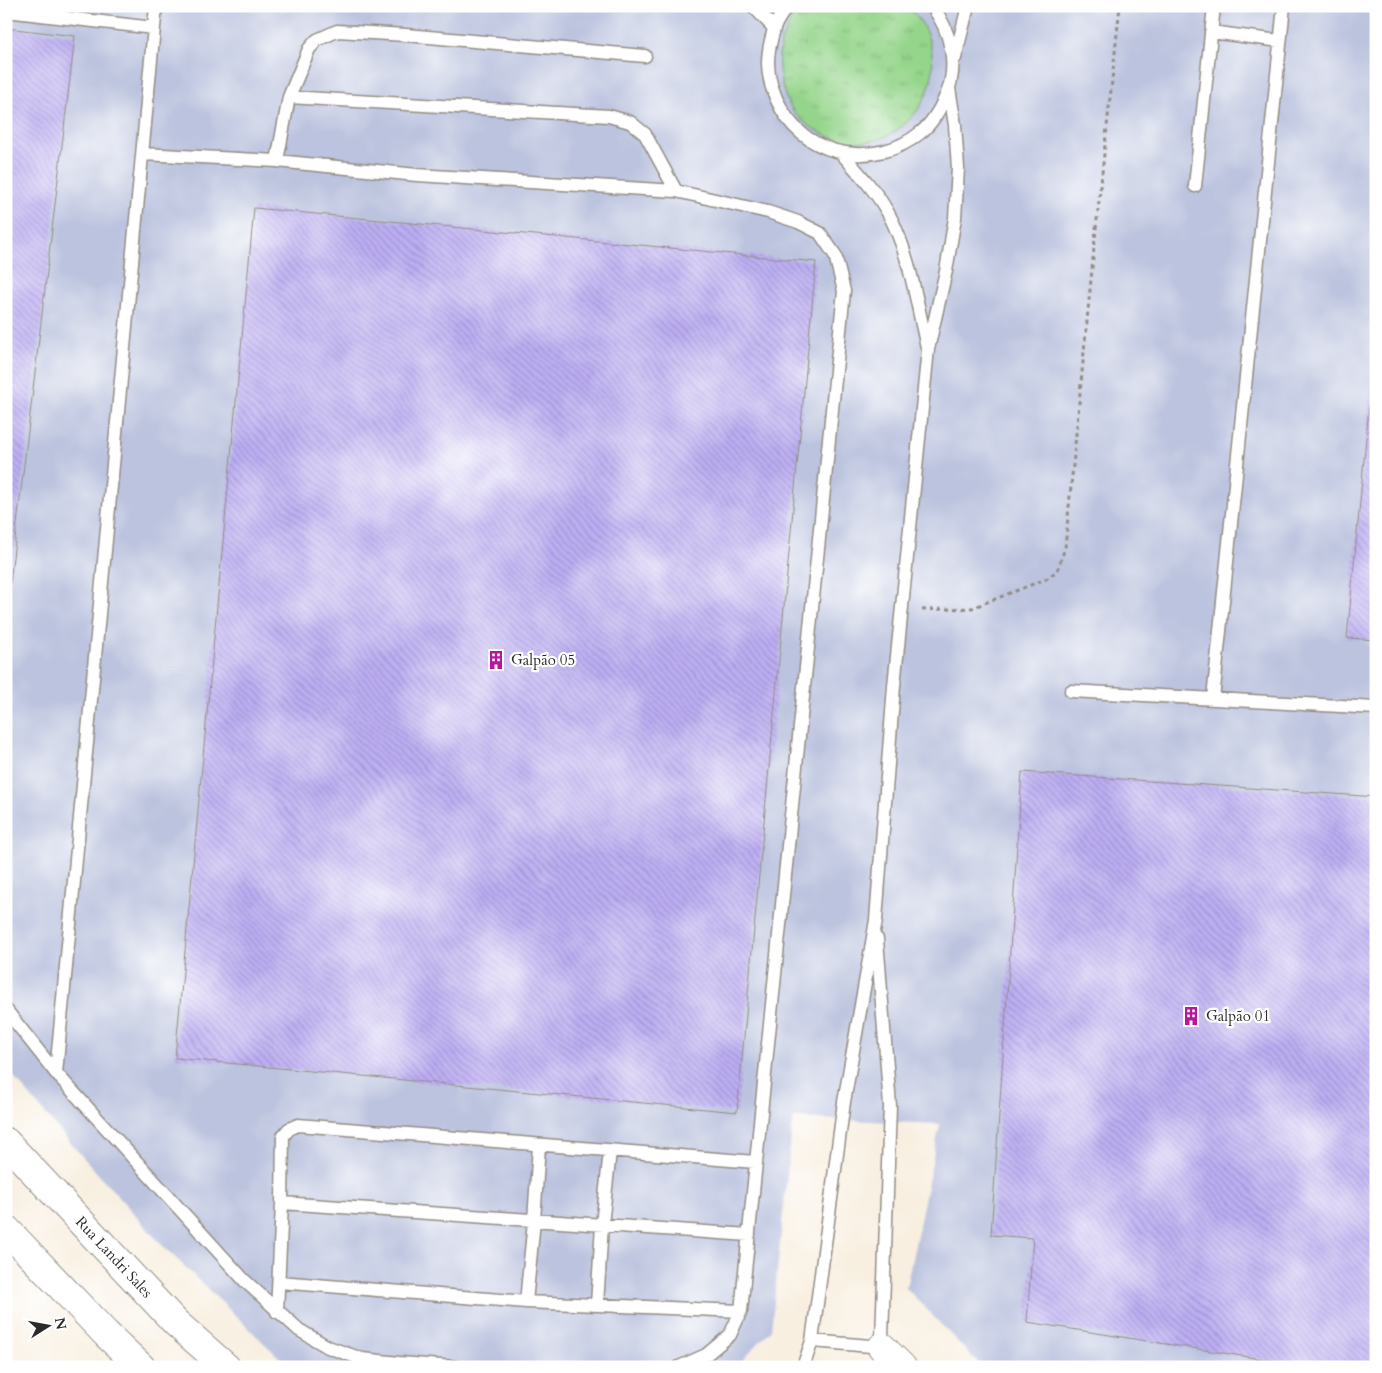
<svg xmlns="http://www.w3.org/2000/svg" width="1382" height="1373" viewBox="0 0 1382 1373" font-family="Cardo,serif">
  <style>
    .industrial { fill: #bbc3de }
    .grass { fill: url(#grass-tufts); stroke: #60805b }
    .building { fill: url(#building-back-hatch) }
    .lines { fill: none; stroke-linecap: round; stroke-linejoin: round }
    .service-casing { stroke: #928d86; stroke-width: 15 }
    .tertiary-casing { stroke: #928d86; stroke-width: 30 }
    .path { stroke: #928d86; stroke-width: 3; stroke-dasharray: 4 4; stroke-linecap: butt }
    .service { stroke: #fff; stroke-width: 12 }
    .tertiary { stroke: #fff; stroke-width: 28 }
    .labels { text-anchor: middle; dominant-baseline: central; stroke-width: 4.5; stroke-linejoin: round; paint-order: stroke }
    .poi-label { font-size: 15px; fill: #2b2b2b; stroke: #fff; text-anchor: start }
    .street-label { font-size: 15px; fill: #2b2b2b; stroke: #fff }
  </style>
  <defs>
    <pattern id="grass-tufts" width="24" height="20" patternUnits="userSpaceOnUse" patternTransform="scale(1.25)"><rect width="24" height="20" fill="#95d58b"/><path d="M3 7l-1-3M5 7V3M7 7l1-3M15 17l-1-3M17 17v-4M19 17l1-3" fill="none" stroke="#81b778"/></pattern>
    <pattern id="building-back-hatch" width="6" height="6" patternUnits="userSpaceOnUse" patternTransform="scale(1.25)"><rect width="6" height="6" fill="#bdaff4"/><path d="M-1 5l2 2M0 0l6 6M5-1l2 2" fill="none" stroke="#9a8fc6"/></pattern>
  </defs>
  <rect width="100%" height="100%" fill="#fff"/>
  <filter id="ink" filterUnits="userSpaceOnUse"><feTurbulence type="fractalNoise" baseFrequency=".02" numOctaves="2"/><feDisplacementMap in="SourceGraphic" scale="10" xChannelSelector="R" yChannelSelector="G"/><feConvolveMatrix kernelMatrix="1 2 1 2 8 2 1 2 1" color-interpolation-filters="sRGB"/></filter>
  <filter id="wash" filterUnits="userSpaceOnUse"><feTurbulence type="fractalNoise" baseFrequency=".0096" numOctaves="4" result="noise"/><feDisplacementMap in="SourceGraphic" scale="20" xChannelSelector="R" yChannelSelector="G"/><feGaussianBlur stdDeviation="1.12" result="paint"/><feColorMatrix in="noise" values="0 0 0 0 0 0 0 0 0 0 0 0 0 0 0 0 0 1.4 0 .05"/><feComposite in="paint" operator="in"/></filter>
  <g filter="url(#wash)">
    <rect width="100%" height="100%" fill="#f8efe0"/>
    <!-- industrial -->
    <path class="industrial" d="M6,6H1376V1367H997L978,1363L906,1288L940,1124L793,1118L771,1330L736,1367H289L161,1244L73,1146L6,1068Z"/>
    <!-- grass -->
    <path class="grass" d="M804,6H908C913,13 921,20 924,28C944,68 928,114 889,135C859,151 816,138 795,113C786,102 782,88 780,75C775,48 785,24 804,6Z"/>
    <g id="blocks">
      <!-- building -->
      <path class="building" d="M6,28L75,36L7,608L6,607Z
        M254,208L816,262L737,1112L175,1058Z
        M1374,354H1376V640L1347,638Z
        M1022,772L1376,797V1367H1312L1027,1322L1033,1238L991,1235Z"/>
    </g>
  </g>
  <g filter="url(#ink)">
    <use href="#blocks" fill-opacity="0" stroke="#928d86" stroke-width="1"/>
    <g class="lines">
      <!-- service casing -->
      <g class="service-casing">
        <path id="service" d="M753,6L774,28
          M787,6C783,13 776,21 774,29C771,39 768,53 768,63C768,80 774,96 782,110C810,159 877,168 920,133C932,124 940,109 946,96C959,66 951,31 932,6
          M6,11L154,28
          M1211,32L1280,41
          M955,58L968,6
          M289,97L609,116L630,122L645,134L676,191
          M143,154L277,161L417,175L676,191L768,212L798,222L820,233L835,255L844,291L741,1311L730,1335L706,1355L679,1367
          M842,154C858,172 875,190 887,211C909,249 917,305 927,347
          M277,161L289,97L309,49L317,40L337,31L406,35L645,56
          M1195,186L1214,6
          M1071,691L1376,708
          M1213,699L1284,6
          M877,939L890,1106L881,1367
          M6,1010L56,1073L245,1281L299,1330L328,1347L362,1359L399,1363L455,1367
          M56,1073L156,6
          M282,1203L283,1136L289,1129L298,1125L755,1162
          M279,1282L526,1302L741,1311
          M526,1302L534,1221L539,1145
          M597,1305L602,1225L610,1151
          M277,1312L282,1203L749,1235
          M812,1341L882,1347
          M803,1367L812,1341L844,1102L876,920L894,686L928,349L946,271L955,218L958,168L955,125L949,88"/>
      </g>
      <!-- tertiary casing -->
      <g class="tertiary-casing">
        <path id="tertiary" d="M6,1142L176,1323L226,1367
          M6,1229L106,1334L141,1367
          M882,1347L902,1367"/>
      </g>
      <!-- path -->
      <path class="path" d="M922,610L972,608L1046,579L1057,571L1065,548L1095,238L1120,6"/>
      <!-- service -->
      <use href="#service" class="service"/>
      <!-- tertiary -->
      <use href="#tertiary" class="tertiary"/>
    </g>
  </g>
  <!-- icons -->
  <defs>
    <g id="building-bare" transform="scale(1.5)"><path d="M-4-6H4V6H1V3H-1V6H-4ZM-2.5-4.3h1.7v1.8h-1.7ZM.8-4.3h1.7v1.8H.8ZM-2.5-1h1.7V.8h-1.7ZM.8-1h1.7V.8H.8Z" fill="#b5179e" stroke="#fff" stroke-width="2.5" paint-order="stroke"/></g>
  </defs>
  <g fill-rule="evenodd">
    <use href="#building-bare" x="496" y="660"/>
    <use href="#building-bare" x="1191" y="1016"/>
  </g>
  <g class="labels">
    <!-- poi labels -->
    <g class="poi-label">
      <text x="511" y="660">Galpão 05</text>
      <text x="1206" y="1016">Galpão 01</text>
    </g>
    <!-- street labels -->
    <g class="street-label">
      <text transform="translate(114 1257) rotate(47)">Rua Landri Sales</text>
    </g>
  </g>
  <!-- margin -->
  <rect width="1382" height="1373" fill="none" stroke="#fff" stroke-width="25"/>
  <!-- north arrow -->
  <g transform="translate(48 1326) rotate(79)" stroke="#ffffff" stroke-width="4" paint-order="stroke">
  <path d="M0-4L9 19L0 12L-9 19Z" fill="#2b2b2b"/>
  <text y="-8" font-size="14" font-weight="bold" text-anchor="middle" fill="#2b2b2b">N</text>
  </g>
</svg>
